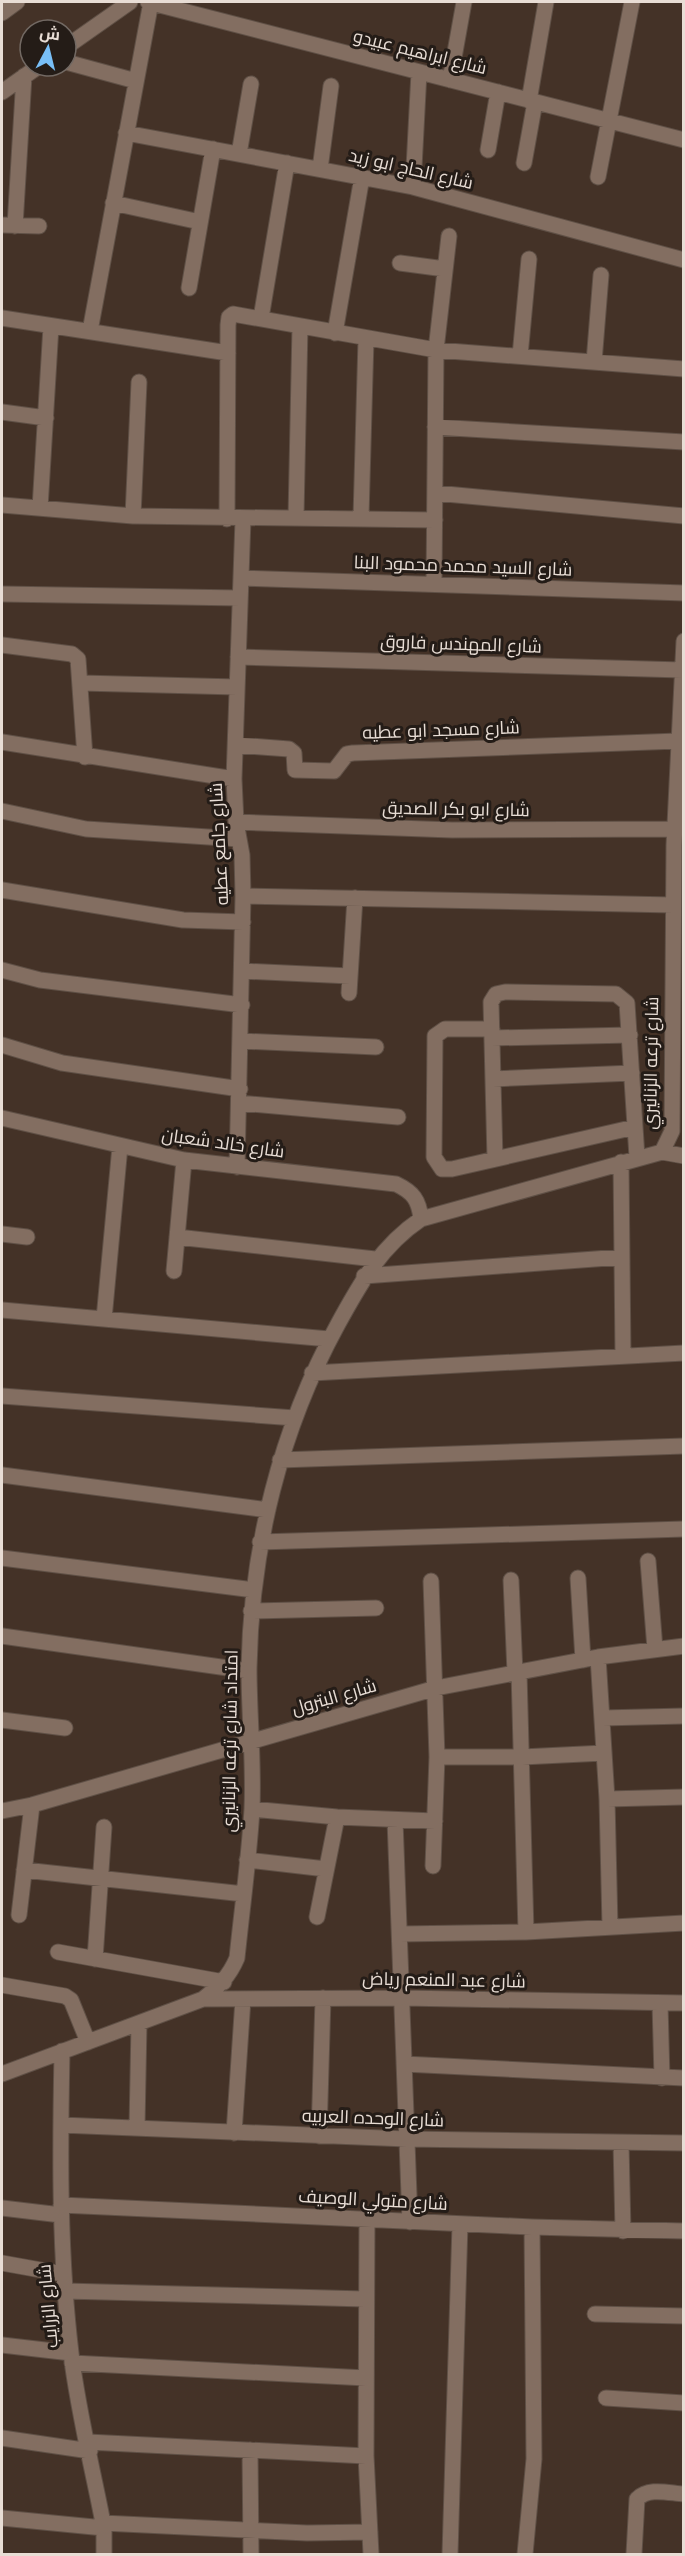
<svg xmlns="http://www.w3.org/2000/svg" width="685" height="2556" viewBox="0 0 685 2556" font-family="Helvetica,Cairo,sans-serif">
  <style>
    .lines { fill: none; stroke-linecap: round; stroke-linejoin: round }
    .minor-casing { stroke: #5f5046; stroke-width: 17 }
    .minor { stroke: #836e61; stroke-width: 15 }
    .labels { text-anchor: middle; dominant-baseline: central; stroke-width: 6; stroke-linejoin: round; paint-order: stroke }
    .street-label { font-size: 18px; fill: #e8ddd5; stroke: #241c17 }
  </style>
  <rect width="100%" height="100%" fill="#443227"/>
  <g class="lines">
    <!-- minor casing -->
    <g class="minor-casing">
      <path id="minor" d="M148,2L684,140
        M2,13L17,2
        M66,47L130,2
        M66,62L136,81
        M450,80L464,2
        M2,92L39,66
        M529,101L546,2
        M126,133L413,187L684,260
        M488,150L498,92
        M239,154L251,84
        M524,163L535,102
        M320,169L331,86
        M598,177L632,2
        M413,187L419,72
        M113,203L200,222
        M2,225L39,226
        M15,226L24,76
        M400,263L445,269
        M189,288L213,149
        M2,318L228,353
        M261,318L287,163
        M90,331L151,2
        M335,333L362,177
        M520,356L529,259
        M594,362L601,275
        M2,412L46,418
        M435,427L684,442
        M435,493L684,516
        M2,505L133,516L435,520
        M40,508L51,326
        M133,516L139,382
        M296,517L300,326
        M361,517L366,339
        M227,519L228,325L229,317L233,314L436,350L684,369
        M241,578L684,593
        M434,584L436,350L449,236
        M2,594L240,598
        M2,645L72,654L78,659L85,757
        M238,657L682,670
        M81,683L237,687
        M2,742L234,779
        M236,745L289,749L294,753L295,770L334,771L347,754L353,753L678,741
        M2,811L86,829L239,839
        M236,822L452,830L674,829
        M2,890L183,920L243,922
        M243,896L673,905
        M2,970L40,980L242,1005
        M242,971L350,976
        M349,993L355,898
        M492,1029H445L435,1036L434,1157L442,1169H452L635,1127
        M492,1038L630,1035
        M241,1041L376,1047
        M2,1045L62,1063L240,1089
        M493,1079L632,1073
        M239,1103L398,1117
        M2,1118L184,1160L396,1184C413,1192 419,1200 421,1219
        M662,1152L684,1156
        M495,1159L491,1002L496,994L505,992L616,994L627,1003L637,1157
        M621,1162L623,1356
        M237,1167L243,896L242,855L236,822L234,779L243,519
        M2,1234L27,1237
        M177,1237L375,1259
        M174,1271L184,1160
        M364,1276L622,1257
        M2,1310L329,1339
        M104,1319L120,1146
        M312,1373L684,1353
        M2,1396L295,1418
        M280,1460L684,1446
        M2,1475L268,1510
        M260,1542L684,1529
        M2,1558L254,1590
        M648,1561L655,1649
        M578,1578L583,1660
        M511,1580L515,1673
        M431,1581L437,1757L433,1866
        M251,1611L376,1608
        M2,1636L249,1671
        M598,1657L607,1799L610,1927
        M519,1672L526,1932
        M602,1718L684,1716
        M2,1720L65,1728
        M437,1757H522L604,1753
        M607,1799L684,1797
        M252,1809L337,1817L435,1821
        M2,1811L32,1805L436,1688L598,1657L684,1646
        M395,1820L410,2222
        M247,1860L326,1869
        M24,1870L244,1894
        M19,1915L32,1805
        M317,1917L337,1817
        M400,1934L526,1932L684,1923
        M58,1952L224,1982
        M95,1959L104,1827
        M2,1985L65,1996L71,2000L88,2042
        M203,1999L403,1998L684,2003
        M660,2003L662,2078
        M62,2051C60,2152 59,2253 71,2353C78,2412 93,2470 104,2528V2554
        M404,2064L684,2078
        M2,2074L203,1999C218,1987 229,1977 237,1958C242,1909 249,1859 252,1809C254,1762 249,1715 249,1668C251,1548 280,1430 338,1324C361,1282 381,1246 421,1219L662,1152L672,1131L674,845L684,641
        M61,2125L407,2139L684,2143
        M137,2128L139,2023
        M234,2133L243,1999
        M319,2136L323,1998
        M621,2143L623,2231
        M61,2205L532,2227L684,2231
        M2,2208L61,2215
        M367,2219L366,2456L371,2554
        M2,2263L63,2274
        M65,2291L365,2299
        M595,2314L684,2316
        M2,2345L71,2353
        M72,2363L366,2378
        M606,2398L684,2403
        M2,2438L90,2451
        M88,2442L366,2456
        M250,2450L251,2554
        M2,2518L104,2528
        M103,2523L307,2533L370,2532
        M450,2554L460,2224
        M525,2554L534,2459L532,2227
        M634,2554L637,2499C649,2487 668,2493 684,2494"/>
    </g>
    <!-- minor -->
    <use href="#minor" class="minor"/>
  </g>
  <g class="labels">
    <!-- street labels -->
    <g class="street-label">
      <text transform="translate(420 52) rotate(14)">شارع ابراهيم عبيدو</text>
      <text transform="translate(411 169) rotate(13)">شارع الحاج ابو زيد</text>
      <text transform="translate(463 566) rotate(2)">شارع السيد محمد محمود البنا</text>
      <text transform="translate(461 644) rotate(2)">شارع المهندس فاروق</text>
      <text transform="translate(441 730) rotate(-2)">شارع مسجد ابو عطيه</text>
      <text transform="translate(456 809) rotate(1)">شارع ابو بكر الصديق</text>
      <text transform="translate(219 844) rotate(-93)">شارع جامع عطيه</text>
      <text transform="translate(651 1063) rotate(-89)">شارع ترعه الزنانيري</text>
      <text transform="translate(223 1143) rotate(8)">شارع خالد شعبان</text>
      <text transform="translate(334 1697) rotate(-16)">شارع البترول</text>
      <text transform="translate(230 1741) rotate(-89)">امتداد شارع ترعه الزنانيري</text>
      <text transform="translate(444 1980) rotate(1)">شارع عبد المنعم رياض</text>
      <text transform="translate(373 2118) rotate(2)">شارع الوحده العربيه</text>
      <text transform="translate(373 2200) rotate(3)">شارع متولي الوصيف</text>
      <text transform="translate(48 2306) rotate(-95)">شارع الزرايب</text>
    </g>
  </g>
  <!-- border -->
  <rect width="685" height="2556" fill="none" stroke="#e8ddd5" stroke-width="6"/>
  <!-- north arrow -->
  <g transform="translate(48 48) rotate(7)"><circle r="28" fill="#241c17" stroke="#726963" stroke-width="1.5"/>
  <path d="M0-4.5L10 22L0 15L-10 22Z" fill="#78bff7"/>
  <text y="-9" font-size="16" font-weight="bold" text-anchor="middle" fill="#e8ddd5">ش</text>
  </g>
</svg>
